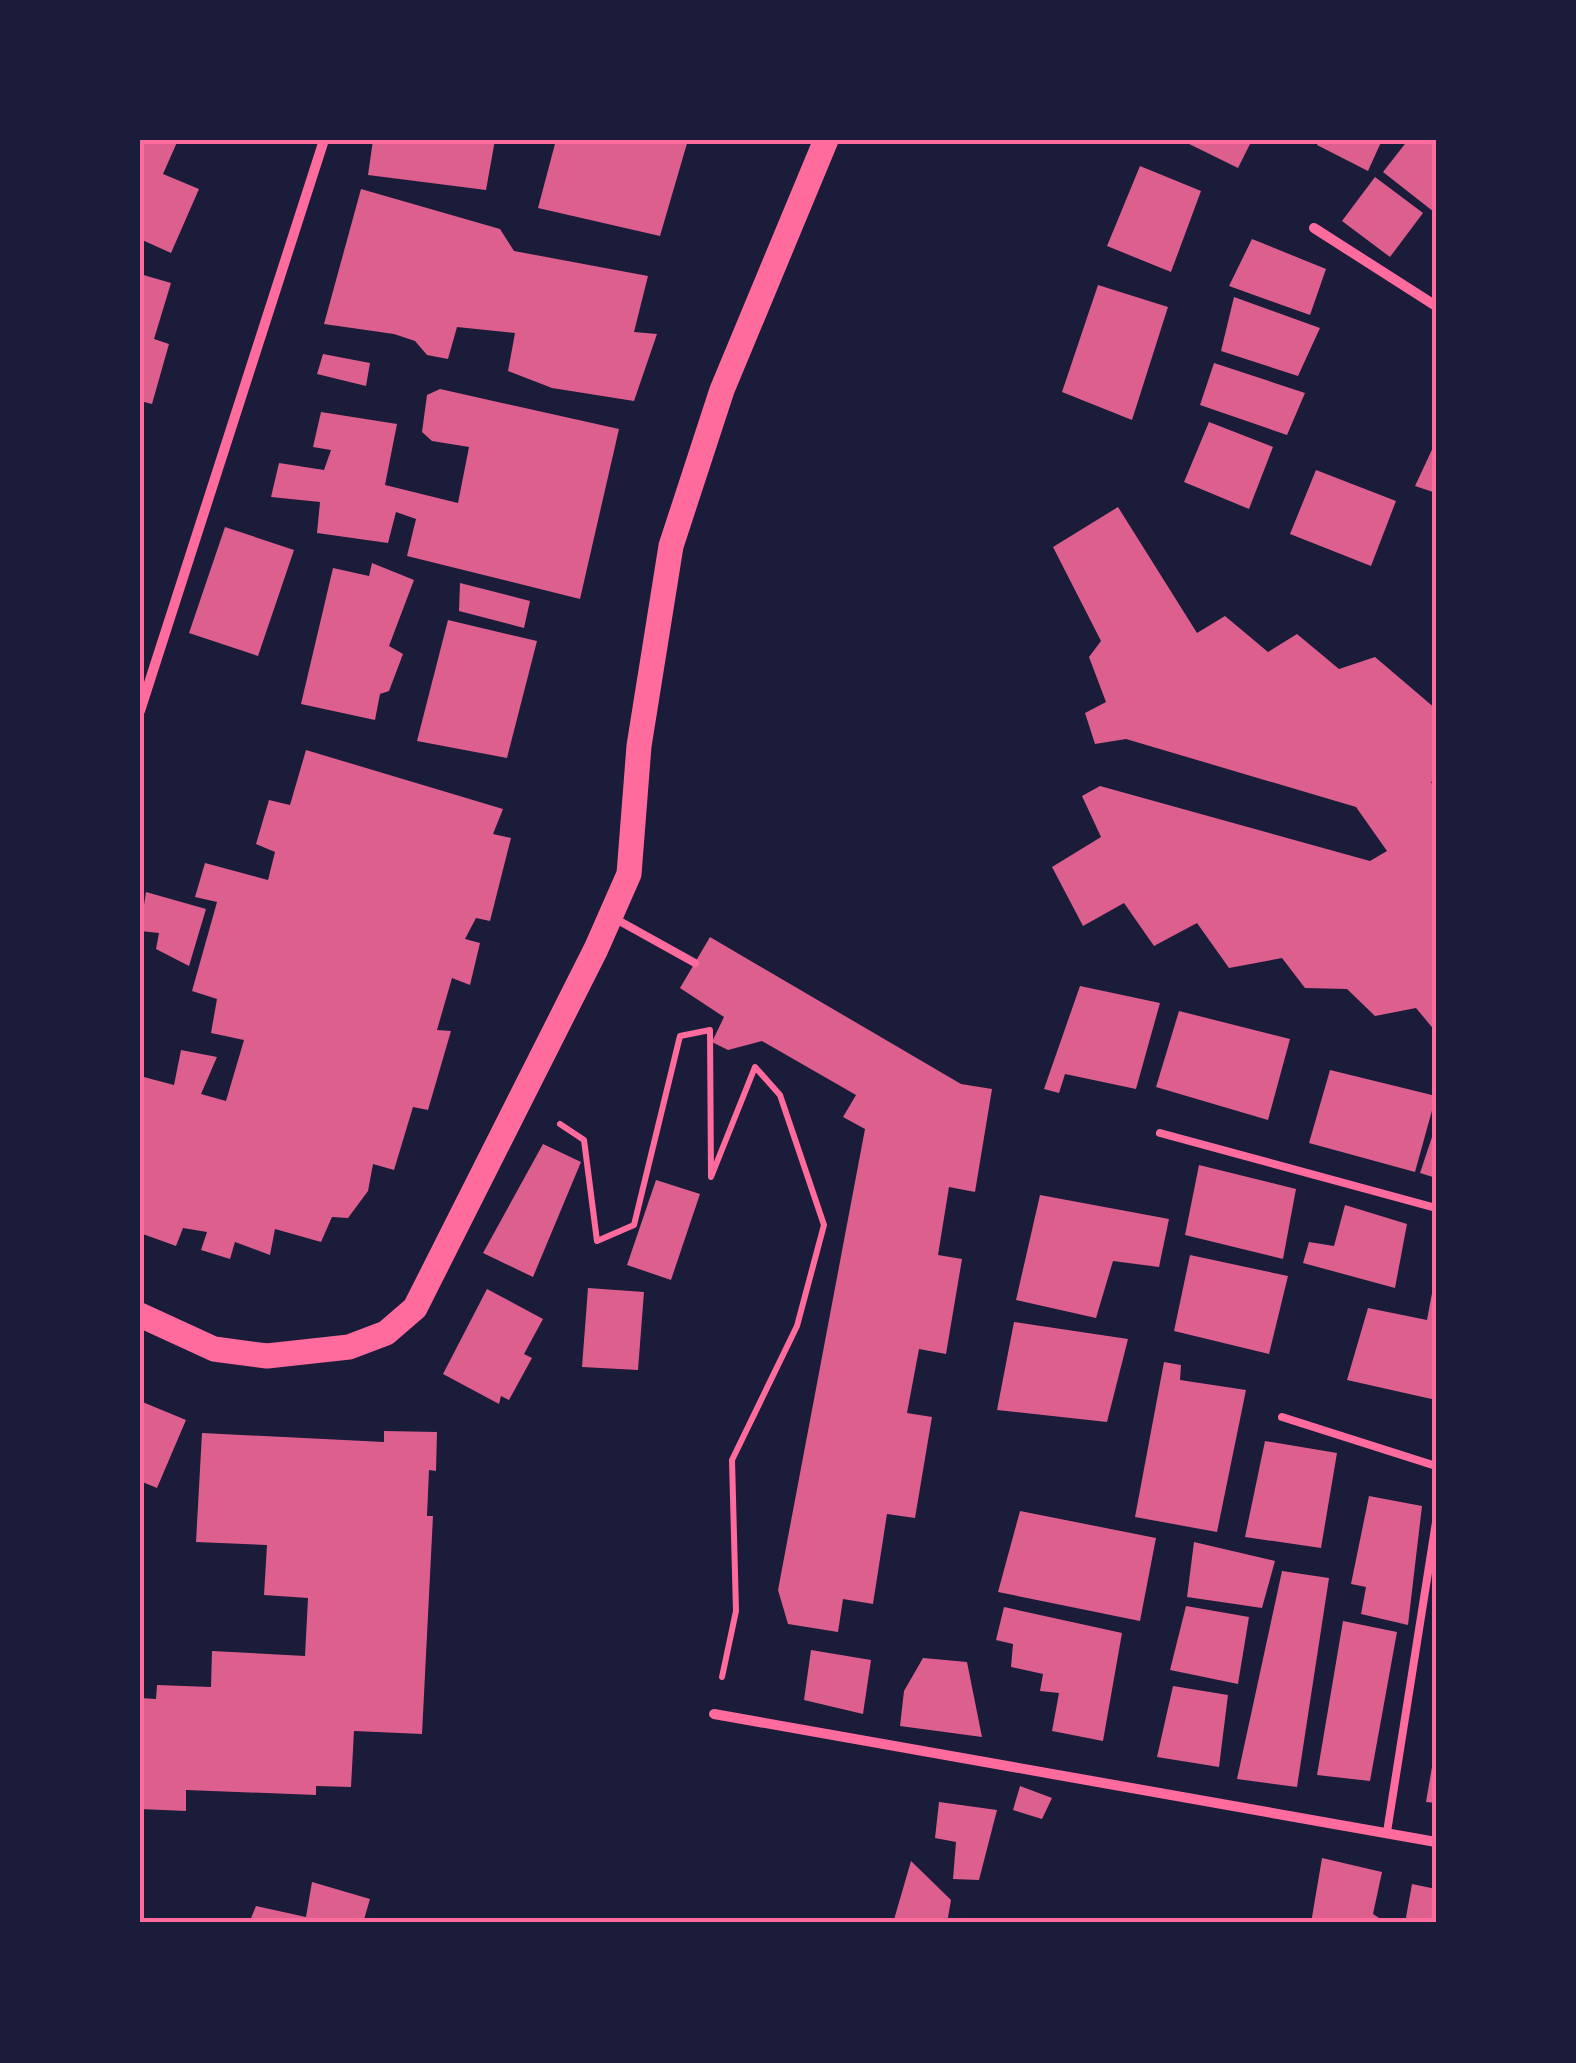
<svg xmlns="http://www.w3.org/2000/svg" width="1576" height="2063" viewBox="0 0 1576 2063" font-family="'Varela Round',sans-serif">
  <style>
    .building { fill: #dd5f8e }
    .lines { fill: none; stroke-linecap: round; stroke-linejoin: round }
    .path { stroke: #ff6b9d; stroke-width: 6 }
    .service { stroke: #ff6b9d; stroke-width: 8 }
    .minor { stroke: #ff6b9d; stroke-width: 10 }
    .primary { stroke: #ff6b9d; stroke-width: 25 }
    .neatline { fill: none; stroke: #ff6b9d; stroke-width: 4 }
  </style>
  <rect width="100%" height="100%" fill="#1b1b3a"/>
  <!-- building -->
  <path class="building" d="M140,140H178L163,174L199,189L171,253L140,239Z
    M373,140H495L486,190L368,175Z
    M556,140H688L660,236L538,208Z
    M1181,140H1252L1238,168Z
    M1319,140H1382L1368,171L1317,145Z
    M1408,140H1436L1434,212L1383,172Z
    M1140,166L1201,191L1171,272L1107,246Z
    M1375,177L1423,213L1390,257L1342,221Z
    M361,189L500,229L514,251L648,276L634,332L657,334L634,401L552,388L508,371L515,333L457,327L448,359L427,355L415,341L394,334L324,324Z
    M1252,239L1326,269L1310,315L1229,286Z
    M140,274L171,283L154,339L169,344L152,404L140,401Z
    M1098,285L1168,307L1132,420L1062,392Z
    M1234,297L1320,328L1298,376L1221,351Z
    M323,354L370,363L366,386L317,374Z
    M1214,363L1305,393L1287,435L1200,405Z
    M440,389L619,429L580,599L407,556L416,519L396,512L388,543L317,533L320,502L271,497L279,463L324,470L331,450L313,447L321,412L397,424L385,485L458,503L469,447L432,441L422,432L427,395Z
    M1209,422L1273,447L1249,509L1184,482Z
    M1436,441V493L1415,486Z
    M1316,470L1396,501L1371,566L1290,534Z
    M1118,507L1197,633L1225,616L1268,652L1297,634L1339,669L1375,657L1436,709V780L1431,782L1436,790V1032L1416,1008L1375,1016L1347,989L1305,988L1282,958L1229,968L1197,923L1154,946L1124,903L1083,926L1052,867L1101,837L1082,796L1100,786L1370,861L1387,851L1356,807L1126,739L1095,744L1085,713L1106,702L1089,657L1101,641L1053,547Z
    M225,527L294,550L258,656L189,633Z
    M372,563L414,580L389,646L403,654L389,691L380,694L375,720L301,704L333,568L369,576Z
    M460,583L530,601L524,628L459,611Z
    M448,620L537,641L507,758L417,741Z
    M306,750L503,809L493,834L511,838L490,921L476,918L465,939L480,943L470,985L452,978L437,1030L451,1031L428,1110L413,1107L394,1170L373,1164L368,1191L348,1218L332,1217L321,1242L275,1229L270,1255L235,1242L230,1259L201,1250L207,1232L183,1228L176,1246L140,1233V1076L174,1085L181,1050L217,1057L201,1094L226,1101L244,1040L211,1033L217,999L192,991L217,902L195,897L205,863L268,880L275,852L256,844L269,800L290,805Z
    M146,892L206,909L189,966L156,949L159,933L140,931Z
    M710,937L961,1084L992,1089L975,1192L949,1187L938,1255L962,1259L946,1354L919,1349L907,1413L932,1417L915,1518L887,1514L873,1604L843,1599L838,1632L788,1624L778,1590L865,1129L843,1117L856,1095L762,1041L728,1050L712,1042L724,1017L680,988Z
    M1080,986L1160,1003L1136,1089L1065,1074L1059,1093L1044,1089Z
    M1179,1011L1290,1039L1268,1120L1156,1087Z
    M1330,1070L1436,1096L1415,1172L1309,1143Z
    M1435,1128H1436V1178L1420,1173Z
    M543,1144L581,1162L533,1277L483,1253Z
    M1199,1165L1296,1189L1283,1259L1185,1235Z
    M656,1180L700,1194L671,1280L627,1265Z
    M1040,1195L1169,1219L1159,1267L1113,1261L1096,1318L1016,1300Z
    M1345,1205L1407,1224L1395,1288L1303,1263L1309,1242L1334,1246Z
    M1190,1255L1288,1276L1269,1354L1174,1331Z
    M588,1288L644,1292L638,1370L582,1367Z
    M487,1289L543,1319L524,1354L532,1358L509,1400L501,1396L499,1404L443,1374Z
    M1432,1293L1436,1294V1400L1347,1380L1368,1308L1427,1320Z
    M1014,1322L1128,1339L1107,1422L997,1410Z
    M1164,1362L1181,1365L1180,1380L1246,1390L1217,1532L1135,1517Z
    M140,1401L186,1420L157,1488L140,1481Z
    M384,1431L437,1432L436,1471L429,1470L427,1516H433L422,1734L354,1731L351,1787L316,1786V1795L186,1790V1811L140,1809V1698L156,1699L157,1685L211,1687L212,1651L305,1656L308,1598L264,1595L267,1545L196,1542L202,1433L384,1442Z
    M1265,1441L1337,1453L1321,1548L1245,1537Z
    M1369,1496L1422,1506L1408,1625L1361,1614L1366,1587L1351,1584Z
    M1020,1511L1156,1538L1140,1621L998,1592Z
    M1194,1542L1275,1561L1262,1608L1187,1597Z
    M1282,1571L1329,1578L1297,1787L1237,1779Z
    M1186,1606L1249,1617L1238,1684L1170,1670Z
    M1004,1607L1122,1633L1103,1741L1052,1731L1059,1693L1040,1691L1043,1674L1011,1667L1013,1644L996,1640Z
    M1343,1621L1397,1632L1370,1781L1317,1775Z
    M811,1650L871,1660L863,1714L804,1700Z
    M923,1658L967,1662L982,1737L900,1726L904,1691Z
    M1173,1686L1228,1695L1219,1767L1157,1757Z
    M1434,1755H1436V1803L1426,1802Z
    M1020,1786L1052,1798L1042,1819L1013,1810Z
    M939,1802L997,1810L979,1880L953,1879L956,1842L935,1838Z
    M1322,1858L1382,1872L1373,1914L1387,1923H1311Z
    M911,1861L951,1900L947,1923H893Z
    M312,1882L370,1899L363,1923H249L256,1906L306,1917Z
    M1412,1884L1436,1889V1923H1405Z"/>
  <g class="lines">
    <!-- path -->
    <path class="path" d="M560,1124L584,1140L597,1241L634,1225L680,1036L710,1030L711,1177L755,1067L780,1095L824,1225L797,1326L732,1460L736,1611L722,1677"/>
    <!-- service -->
    <path class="service" d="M614,918L695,963
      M1160,1133L1436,1208
      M1282,1417L1436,1466
      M1387,1832L1436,1522"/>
    <!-- minor -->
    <path class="minor" d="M1314,228L1436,306
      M140,711L324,140
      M714,1714L1436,1842"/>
    <!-- primary -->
    <path class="primary" d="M140,1315L214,1349L267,1356L349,1347L386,1333L415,1308L596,949L629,874L639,746L671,546L722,390L826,140"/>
  </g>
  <!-- border -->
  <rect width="1576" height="2063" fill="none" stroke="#1b1b3a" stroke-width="285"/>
  <rect x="142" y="142" width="1292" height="1778" class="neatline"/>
</svg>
